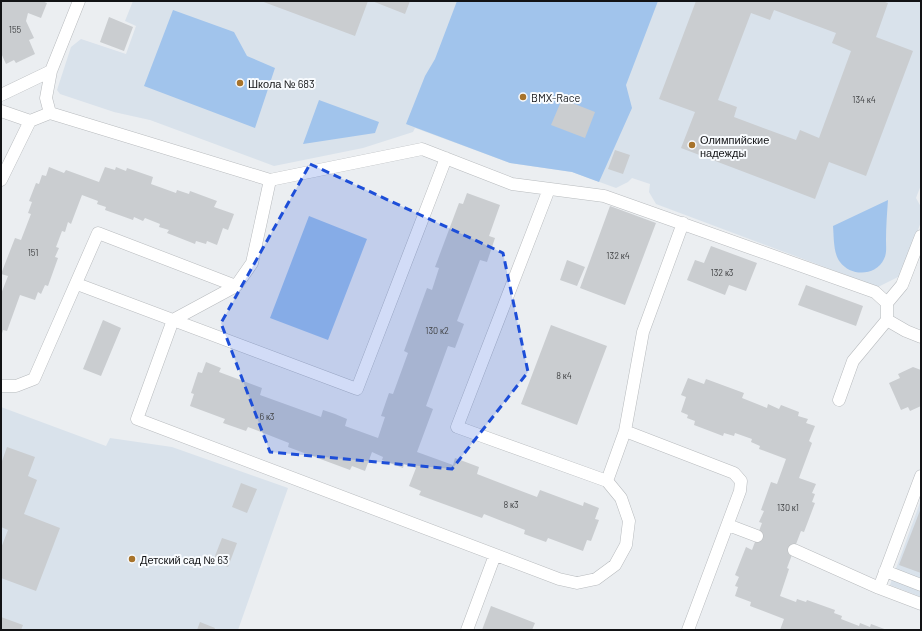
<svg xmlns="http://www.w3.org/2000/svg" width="922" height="631" viewBox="0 0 922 631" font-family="Barlow,sans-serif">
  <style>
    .built { fill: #d9e2eb }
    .green { fill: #a1c4ec }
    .building { fill: #cacdd0; fill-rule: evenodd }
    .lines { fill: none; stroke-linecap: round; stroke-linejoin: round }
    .service-casing { stroke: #b8bbbe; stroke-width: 13 }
    .service { stroke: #fff; stroke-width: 12 }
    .marked { fill: #1d4ed8; fill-opacity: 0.2; stroke: #1d4ed8; stroke-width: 3; stroke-dasharray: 8 5; stroke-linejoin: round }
    .poi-dot { fill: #a7732b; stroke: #f8fbfe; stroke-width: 1.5 }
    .labels { text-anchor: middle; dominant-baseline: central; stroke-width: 4; stroke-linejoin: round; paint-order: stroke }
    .number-label { font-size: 9px; fill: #404244 }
    .poi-label { font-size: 11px; fill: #121315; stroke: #f8fbfe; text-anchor: start }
  </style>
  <rect width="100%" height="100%" fill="#ebeef1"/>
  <!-- built -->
  <path class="built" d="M133,1H921V185L916,198L921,207V222L900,276L878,287L656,204L649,192L650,184L632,178L628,182L616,188L572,172L510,163L415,128L413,132L363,148L274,166L150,120L114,112L60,94L57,90L71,47L81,39L126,54L136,26L125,21Z
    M1,407L106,446L110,438L172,447L288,488L238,630H1Z
    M921,500V597L890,585Z"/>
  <!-- green -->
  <path class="green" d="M457,1H658L626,85L632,108L599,182L572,172L510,163L406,124L425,76L435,59Z
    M173,10L234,32L247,56L275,68L255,128L144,86Z
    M319,100L379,122L375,133L303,144Z
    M888,200C887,213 886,227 886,240C886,247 887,253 884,259C876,276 851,277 840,262C833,253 834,237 833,226Z
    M309,216L367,239L328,340L270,318Z"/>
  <!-- building -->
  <path class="building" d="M1,1H42L47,3L41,18L28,13L26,21L34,38L29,40L35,54L16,63L14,60L6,64L1,53Z
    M261,1H368L355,36Z
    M372,1H410L405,14Z
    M696,1H882L888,3L876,37L913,51L866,176L829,162L815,199L681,148L695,112L659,99ZM774,10L836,33L832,43L851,51L819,138L800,130L796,140L734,117L737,107L718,100L751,13L770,20Z
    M109,17L133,27L124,51L100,42Z
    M562,99L595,112L585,138L551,125Z
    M615,150L630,155L623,174L608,169Z
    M49,167L64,173L66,170L99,182L105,167L115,170L116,167L126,171L127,168L153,177L151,184L176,193L177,190L189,194L190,191L217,201L214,207L234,214L228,230L223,228L217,245L207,241L206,244L196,241L195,244L167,233L169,230L159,227L160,224L145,218L143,221L134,217L133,220L105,210L106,207L97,204L98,201L82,195L71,224L68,222L65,232L62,231L56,247L59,248L55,257L58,258L48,286L45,285L41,294L38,292L35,300L20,295L7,331L3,330L1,337V294L8,276L1,274L15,238L21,240L31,214L28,213L32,202L29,201L36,183L39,184L42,175L46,176Z
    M467,193L500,205L489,236L495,238L487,262L480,260L457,321L464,324L455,348L448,346L426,406L433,409L417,452L453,465L455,458L479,467L477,474L537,497L540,490L583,506L584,502L599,508L595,519L599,520L591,541L587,540L583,551L548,538L546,542L524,534L525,530L484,514L482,518L419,495L421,491L409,486L416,468L404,464L403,468L382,460L383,457L372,452L365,471L352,466L350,470L288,447L289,443L248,427L246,431L223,423L225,419L190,406L194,394L191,393L198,372L202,373L206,362L221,368L219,372L262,388L260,395L321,417L323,410L335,414L347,419L345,426L378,438L385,417L381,416L389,393L393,394L408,353L404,351L427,288L432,290L439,268L435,267L459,203L463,204Z
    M610,206L656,223L625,305L580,288Z
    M711,246L757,263L746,291L729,285L725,295L687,280L695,260L704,263Z
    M567,260L585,267L577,286L560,280Z
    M806,285L863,306L856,326L798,305Z
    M103,320L121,328L101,376L83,369Z
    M551,325L607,346L577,425L521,404Z
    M913,367L921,370V406L910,411L908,407L901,410L889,383L900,378L898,374Z
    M688,378L704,384L706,379L744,393L742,398L767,408L768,404L779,409L781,405L799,412L798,416L808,419L806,423L815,426L809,441L812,443L799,478L816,484L812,493L815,494L812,502L815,503L804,532L801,531L787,568L789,569L780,596L796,602L797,599L806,602L807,600L835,610L834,613L842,616L841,619L859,626L860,623L870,627L871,624L887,630H780L784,619L750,606L751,602L735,596L738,587L735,586L739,577L735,575L746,547L752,550L762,523L759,522L764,511L761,510L771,482L777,484L786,459L759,449L760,446L751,442L752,439L735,433L734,436L724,433L723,436L694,425L695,421L687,418L688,415L681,412L686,397L681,395Z
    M7,447L35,457L28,476L37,480L24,514L60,528L36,591L1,578V548L8,530L1,527V464Z
    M241,483L257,489L247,513L232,507Z
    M921,508V573L899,565Z
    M222,538L237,543L228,567L213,561Z
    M491,606L535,623L532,630H482Z
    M1,617L23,625L21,630H1Z
    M200,622L215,628L214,630H197Z"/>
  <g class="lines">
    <!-- service casing -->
    <g class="service-casing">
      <path id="service" d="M1,95L51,71L79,1
        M1,111L30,121L50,113L270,180L422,149L512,184L604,196L875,292L887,303V320L906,331L921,337
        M50,113L46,98L51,71
        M1,180L30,121
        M549,189L457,427L607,481
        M683,223L643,332L625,431L734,473L741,481L740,491L688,630
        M77,284L357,389L446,158
        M236,286L173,320L137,419L559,579L577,583L596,579L615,565L626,545L629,521L621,498L607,481L625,431
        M887,303L902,285L921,236
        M1,386H16L34,379L98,233L236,286L252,263L270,180
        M839,400L853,361L887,320
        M728,525L757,536
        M794,550L879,588L921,604
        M885,571L921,585
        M879,588L921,476
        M467,630L495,555"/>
    </g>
    <!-- service -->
    <use href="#service" class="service"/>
  </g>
  <!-- marked area -->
  <path class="marked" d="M310,164L503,253L528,372L452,469L270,452L221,323Z"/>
  <!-- markers -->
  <g class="poi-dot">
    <circle cx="240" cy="83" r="4"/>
    <circle cx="523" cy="97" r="4"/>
    <circle cx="692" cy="145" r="4"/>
    <circle cx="132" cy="559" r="4"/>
  </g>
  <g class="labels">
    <!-- number labels -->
    <g class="number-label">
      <text x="15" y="29">155</text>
      <text x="864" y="99">134 к4</text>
      <text x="33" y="252">151</text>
      <text x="618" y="255">132 к4</text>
      <text x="722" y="272">132 к3</text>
      <text x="437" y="330">130 к2</text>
      <text x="564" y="375">8 к4</text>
      <text x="267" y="416">6 к3</text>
      <text x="511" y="504">8 к3</text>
      <text x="788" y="507">130 к1</text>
    </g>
    <!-- poi labels -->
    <g class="poi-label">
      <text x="248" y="83">Школа № 683</text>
      <text x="531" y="97">BMX-Race</text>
      <text x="700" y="139">Олимпийские<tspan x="700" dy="13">надежды</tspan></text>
      <text x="140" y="559">Детский сад № 63</text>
    </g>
  </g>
  <!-- border -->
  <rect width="922" height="631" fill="none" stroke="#121315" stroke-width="4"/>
</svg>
